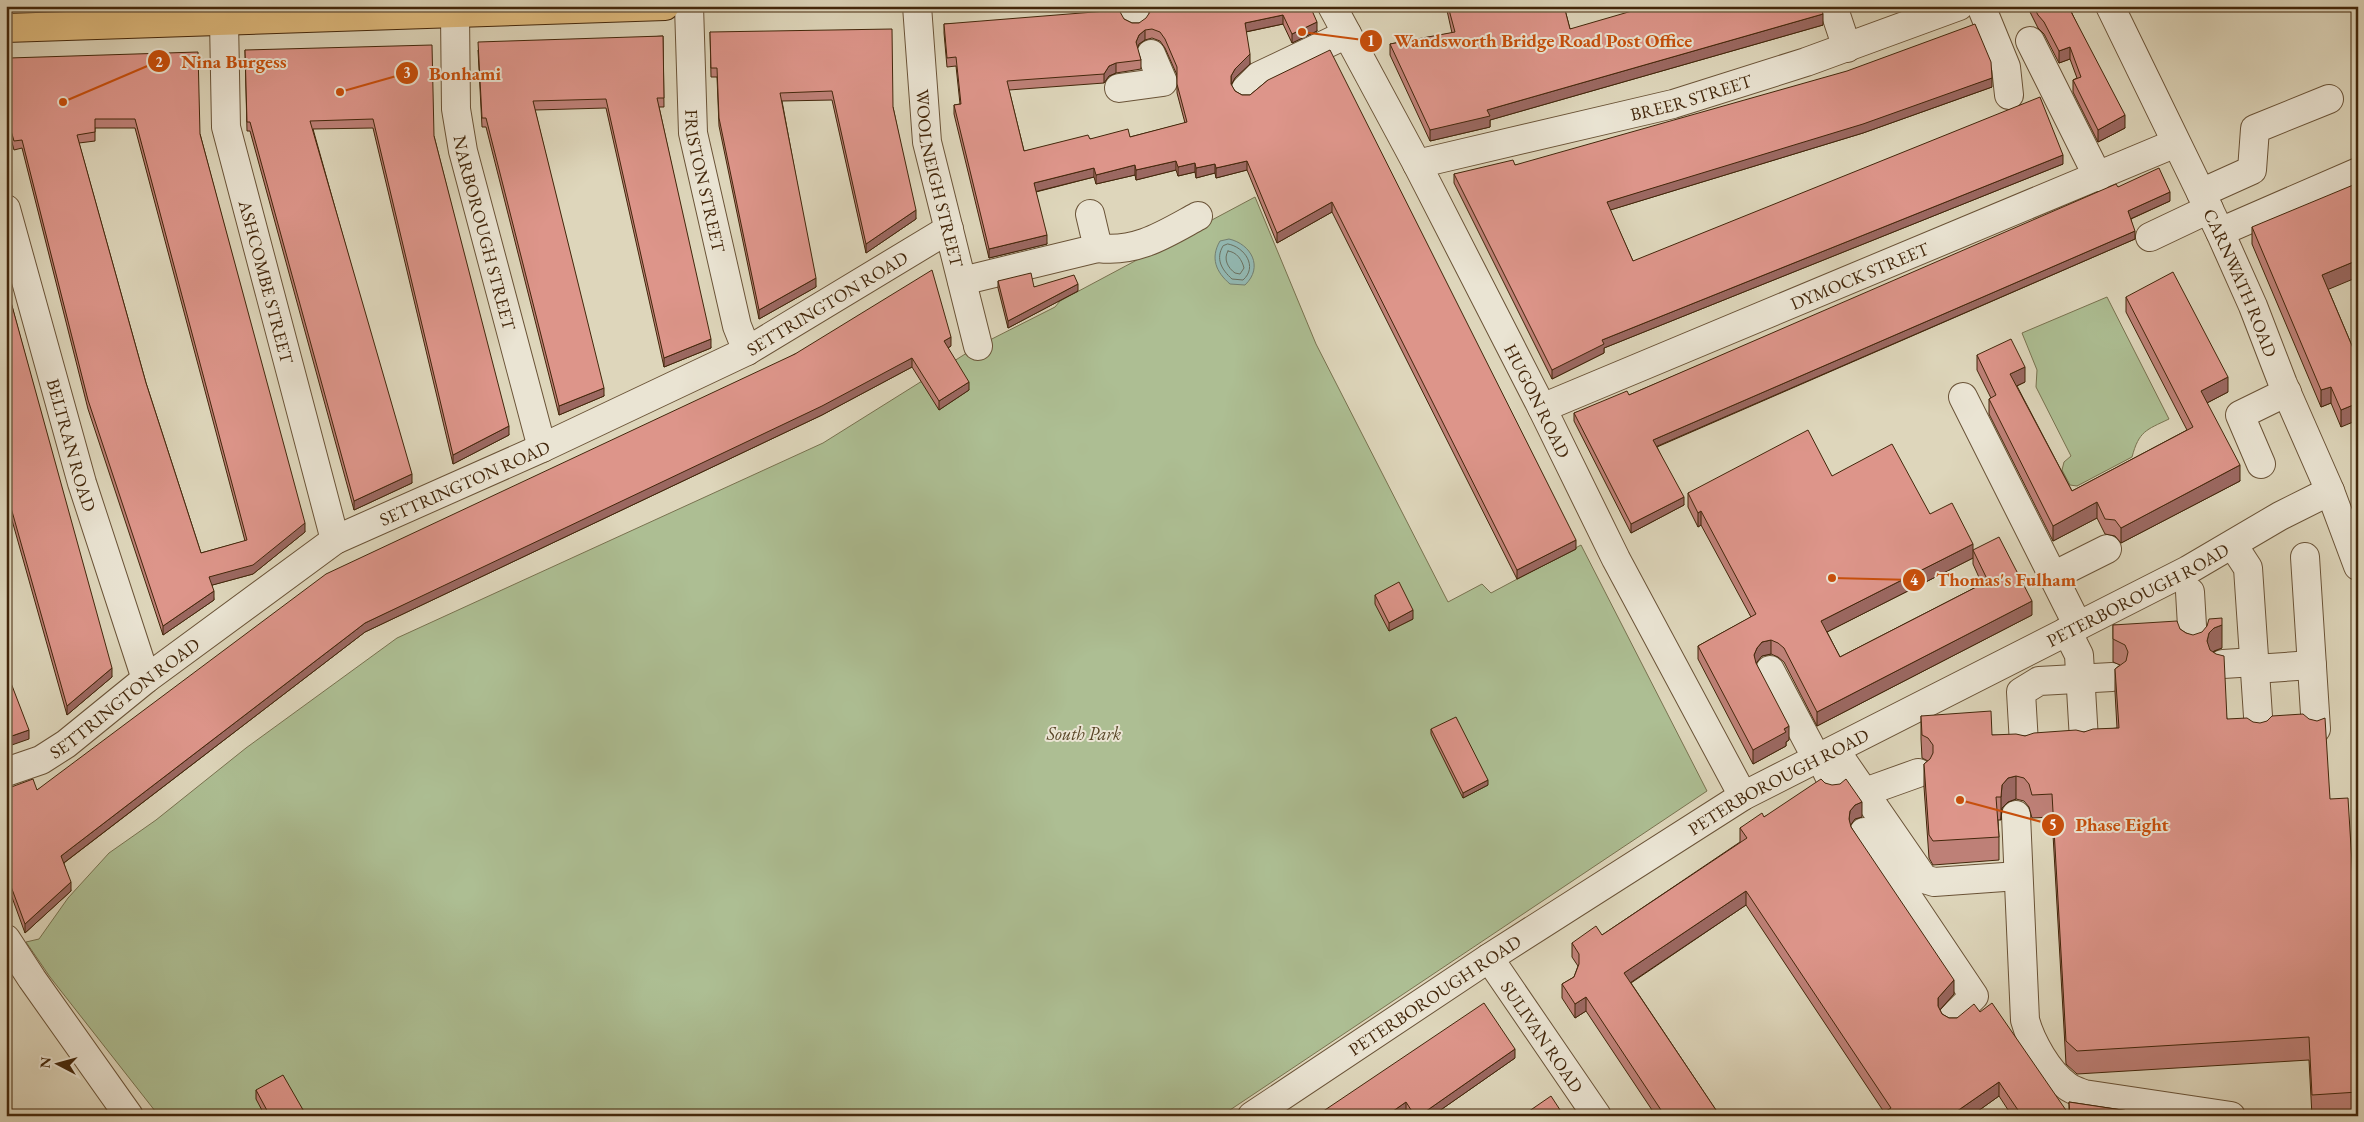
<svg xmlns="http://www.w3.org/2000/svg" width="2364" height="1122" viewBox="0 0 2364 1122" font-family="'EB Garamond',serif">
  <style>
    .green { fill: #adbe93; stroke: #78724f }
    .water { fill: #93b9b3; stroke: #737f70 }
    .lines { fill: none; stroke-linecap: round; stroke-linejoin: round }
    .shore { stroke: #6b705f; stroke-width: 1 }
    .minor-casing { stroke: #6a5337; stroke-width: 30 }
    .major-casing { stroke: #43270b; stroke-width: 30 }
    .minor { stroke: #eae4d3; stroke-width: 28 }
    .major { stroke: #dfbb7e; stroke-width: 28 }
    .wall { fill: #be8077; stroke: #43270b; fill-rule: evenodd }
    .shaded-wall { fill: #9b6861; stroke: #43270b }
    .building { fill: #dd958a; stroke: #43270b; fill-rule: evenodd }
    .labels { text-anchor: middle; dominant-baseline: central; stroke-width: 4; stroke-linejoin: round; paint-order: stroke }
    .street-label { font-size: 18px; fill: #43270b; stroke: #eae4d3 }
    .park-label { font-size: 18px; font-style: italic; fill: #584526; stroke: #eae4d3 }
    .leader { fill: none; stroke: #c74f0c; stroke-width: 2 }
    .callout-dot { fill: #c74f0c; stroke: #eae4d3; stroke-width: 2 }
    .mark-label { font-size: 15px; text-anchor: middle; font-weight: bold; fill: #fff }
    .callout-label { font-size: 19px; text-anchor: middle; font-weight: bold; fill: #c74f0c; stroke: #eae4d3; stroke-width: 4; stroke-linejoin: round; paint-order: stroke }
  </style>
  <rect width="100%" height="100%" fill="#ded6bb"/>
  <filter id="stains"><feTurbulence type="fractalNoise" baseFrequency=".004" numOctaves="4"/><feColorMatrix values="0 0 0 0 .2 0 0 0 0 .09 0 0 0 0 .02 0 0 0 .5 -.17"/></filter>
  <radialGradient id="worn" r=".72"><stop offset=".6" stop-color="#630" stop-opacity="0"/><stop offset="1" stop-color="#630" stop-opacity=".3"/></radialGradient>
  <!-- green -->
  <path class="green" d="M1255,197L1316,344L1448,602L1482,584L1491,593L1581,545L1707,791L1221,1116H159L50,977L26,942L39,939L68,898L109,853L156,820L246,748L397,638L823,443L978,346L1055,307L1060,301Z
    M2107,297L2169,419C2146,430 2139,431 2132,457L2077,486L2070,485L2062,470L2064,462L2071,456L2036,387L2037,370L2022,333Z"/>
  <!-- water -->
  <path class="water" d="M1229,239C1251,244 1264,267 1245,285L1230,284C1216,272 1210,258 1220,241Z"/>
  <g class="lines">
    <!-- shore -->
    <path class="shore" d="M1228,244C1245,247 1258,267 1243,280L1232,279C1222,270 1215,259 1223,246Z
      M1228,251C1237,252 1242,260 1244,268L1240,274L1235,273C1228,268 1223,259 1228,251Z"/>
    <!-- minor casing -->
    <g class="minor-casing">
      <g id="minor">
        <path id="s1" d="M689,6L693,133L737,326L747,351"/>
        <path id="s2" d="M917,6L927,142L978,346"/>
        <path d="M1132,6L1135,17"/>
        <path id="s3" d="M1332,6L1417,164L1542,408L1616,559L1743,796"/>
        <path d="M1833,6L1847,48"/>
        <path d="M1981,6L2006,67L2009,95"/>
        <path id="s4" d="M2110,6L2220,232L2253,306L2283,384L2330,491L2358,566"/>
        <path id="s5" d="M455,14L456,109L463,151L542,448"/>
        <path id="s6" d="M224,21L226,127L335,540"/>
        <path d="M2030,41L2098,177"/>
        <path d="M1119,88L1163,82L1151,54"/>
        <path d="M1246,89L1259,76L1347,34"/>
        <path id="s7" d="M1417,164L1673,104L1806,62L1959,6"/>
        <path d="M2201,193L2252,170L2255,129L2329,99"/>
        <path id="s8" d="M6,209L82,483L146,679"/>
        <path d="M2220,232L2358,172"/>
        <path d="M2150,237L2209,209"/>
        <path d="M1098,248C1137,253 1165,234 1198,216"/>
        <path d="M962,281L1098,248L1090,214"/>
        <path d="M1963,397L2078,626"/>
        <path id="s9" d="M1542,408L2176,143"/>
        <path d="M2261,464L2240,415L2287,392"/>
        <path d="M2233,545L2248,568L2259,731"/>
        <path d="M2305,557L2316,729"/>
        <path d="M2053,576L2107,549"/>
        <path d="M2190,592L2193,643"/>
        <path d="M2067,631L2079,655L2084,740"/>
        <path d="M2223,664L2255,662"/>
        <path d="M2255,669L2312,665"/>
        <path d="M1770,670L1817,759"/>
        <path d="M2024,744L2021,692L2039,681L2112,677"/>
        <path d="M1835,750L1924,879L1934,882L2018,876"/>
        <path d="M1820,757L1833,784"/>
        <path id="s10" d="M6,772L41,760L66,744L146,679L335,540L542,448L747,351L949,229"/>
        <path d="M1865,792L1918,773"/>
        <path d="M2016,815L2025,1020C2031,1042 2048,1072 2067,1086C2072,1090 2079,1092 2084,1094L2231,1116"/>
        <path d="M1864,832L1974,996L1953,1017"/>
        <path d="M6,939L32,979L129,1116"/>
        <path id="s11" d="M1489,958L1597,1116"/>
        <path id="s12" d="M1252,1116L1489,958L1743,796L2188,570L2280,516L2330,491"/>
      </g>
    </g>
    <!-- major casing -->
    <g class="major-casing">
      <path id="major" d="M6,28L665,6"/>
    </g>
    <!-- minor -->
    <use href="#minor" class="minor"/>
    <!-- major -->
    <use href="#major" class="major"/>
  </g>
  <!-- wall -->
  <path class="wall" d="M1310,6L1317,31L1292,43L1283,24L1246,32L1250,64L1235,78L1231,85L1235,91L1242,95H1250L1268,80L1576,549L1517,579L1332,212L1277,243L1247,170L1216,178L1215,173L1196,178L1195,172L1178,176L1176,170L1136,180L1135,175L1096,184L1094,177L1036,192L1047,244L989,258L954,114V105L960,104L956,66L947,67L944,33V24L1124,19L1132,23H1139ZM1152,38L1160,41L1165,48L1177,75V93L1185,123L1130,137L1090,139L1024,151L1009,90L1104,83L1109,76L1116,73L1141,69V60L1137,48L1139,44L1145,40Z
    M1446,6H1564L1570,29L1823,25L1490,120V127L1430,141L1390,55V44L1452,33Z
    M2027,6H2070V9L2125,128L2098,142L2073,92V80L2077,78L2070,59L2059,63L2044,34L2038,28Z
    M710,32L893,107L916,219L866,253L832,100L782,101L816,287L759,319L719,126L717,77H711Z
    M663,36L664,107H659L711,348L664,367L606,108L535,110L604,396L559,415L486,127H482L478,50Z
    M245,50L434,136L509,435L453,464L373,128L313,129L412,483L354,510L250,131H247Z
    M9,58L200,134L305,532L253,574L212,585L214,600L163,635L88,409L22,148L14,150L10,135ZM95,128H135L245,541L201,553L146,383L79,143L95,141Z
    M1992,87L1863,133L1610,210L1633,261L2063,164L1604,348V353L1552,379L1454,183V174L1515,165Z
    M2118,187L2170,201L2131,219L2135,239L1657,447L1684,505L1631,533L1574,421V413L1629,395Z
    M2252,227L2328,289L2358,360L2341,427L2331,403L2321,407L2252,244Z
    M998,281L1034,287L1078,291L1008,328L998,288Z
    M6,284L112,677L67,715L6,499Z
    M2126,297L2228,392L2207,403L2240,481L2121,543L2115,536L2105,534L2097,518L2053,541L1989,414V399L1991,398L1977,370V355L2025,382L2017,386L2072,491L2187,430L2126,312Z
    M951,346L948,348L969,390L939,410L912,367L822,415L365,632L64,863L71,891L25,933L6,881V789L37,790L795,354Z
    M1832,476L1930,514L1973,550L2032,615L1817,726L1784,662L1778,657L1771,654L1762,656L1756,663L1789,740L1786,742V746L1753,764L1698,659V646L1751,617L1701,525L1698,527L1688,507V493ZM1973,558V564L1982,584L1840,657L1827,632Z
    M1375,595L1413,619L1389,631L1375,604Z
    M2113,625L2180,629L2186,633L2222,648L2213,652L2227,719L2330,799L2358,961V1115L2312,1116L2309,1060L2077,1074L2066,1064L2052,817L2032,818L2029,807L2024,801L2016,799L2008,802L2002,808L2001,820H1998L1999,837V860L1933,865L1929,858L1924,787V764L1928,761L1922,758L1921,739V716L1992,735L2025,736L2084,732L2117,728L2115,692V669L2120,665L2113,662Z
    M1431,729L1488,785L1463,798L1431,734Z
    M1825,783L1862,817L1855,819L1850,825L1851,827L1954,994L1940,1010L1942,1014L1949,1018H1957L1980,1012L2069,1115V1102L2162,1116H2012L1999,1096L1971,1116H1886V1115L1746,905L1631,983L1720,1116H1656L1586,1011L1575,1018L1562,998V984L1574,977L1578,966L1572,957V943L1602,935L1740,842V828L1764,817Z
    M1515,1058L1432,1116H1409L1406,1111L1399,1116H1316Z
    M256,1090L306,1116H265L256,1099Z"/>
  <!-- shaded-wall -->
  <path class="shaded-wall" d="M1823,14V25L1490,120V127L1430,141V130L1487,110Z
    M1283,15V24L1245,32V23Z
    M1317,22V31L1292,43V34Z
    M1145,30V40L1139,44L1136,52V42L1139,35Z
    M2070,47V59L2059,63V51Z
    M1250,54V64L1235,78L1231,85V76L1235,69Z
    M1116,63V73L1109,76L1104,83V74L1109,66Z
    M1992,78V87L1863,133L1607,211V202Z
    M2125,115V128L2098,142V130Z
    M2063,155V164L1604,348V353L1552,379V370L1602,340Z
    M1176,161V170L1136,180V170Z
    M1247,161V170L1216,178V168Z
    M1195,163V172L1178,176V167Z
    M1215,164V173L1196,178V168Z
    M1135,165V175L1096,184V175Z
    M1094,168V177L1034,192V183Z
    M2170,192V201L2128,220V211Z
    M1332,202V212L1277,243V233Z
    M916,210V219L866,253V244Z
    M2135,231V239L1653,448V440Z
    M1047,235V244L989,258V249Z
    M2358,260V277L2322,292V275Z
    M816,278V287L759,319V310Z
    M1078,284V291L1008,328V321Z
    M951,337V346L944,350V341Z
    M711,339V348L664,367V358Z
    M912,358V367L822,415L365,632L61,865V856L365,623Z
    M2025,367V382L2010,389V374Z
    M2228,377V392L2201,406V391Z
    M969,382V390L939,410V401Z
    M2331,387V403L2321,407V390Z
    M604,388V396L559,415V406Z
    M2358,403V420L2341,427V410Z
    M509,426V435L453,464V455Z
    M2240,465V481L2121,543V528Z
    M412,474V483L354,510V501Z
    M1684,497V505L1631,533V524Z
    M2097,502V518L2053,541V526Z
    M1701,511V525L1698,527V513Z
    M305,523V532L253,574L209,586V577Z
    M1576,540V549L1517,579V570Z
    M1973,544V558L1821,635V621Z
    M214,591V600L163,635V626Z
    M2032,601V615L1817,726V712Z
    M1413,610V619L1389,631V623Z
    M2222,625V648L2214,651L2209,657L2207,641L2209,633L2214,628Z
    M1771,640V654L1762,656L1757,662L1754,669V655L1757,648L1762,642Z
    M112,668V677L67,715V706Z
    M1789,726V740L1786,742V746L1753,764V750Z
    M29,730V739L6,747V738Z
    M2016,776V799L2008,802L2002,808L2001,820V797L2002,785L2008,778Z
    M1488,780V785L1463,798V793Z
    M1862,802V817L1855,819L1850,826L1849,819L1850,811L1855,805Z
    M71,882V891L25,933V924Z
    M1746,891V905L1624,987V973Z
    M1954,980V994L1938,1012V998Z
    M1586,997V1011L1575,1018V1004Z
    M1515,1049V1058L1432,1116H1419Z
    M1999,1082V1096L1971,1116H1950Z
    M1406,1102V1111L1399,1116H1386Z"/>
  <!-- building -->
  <path class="building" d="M1150,6H1310L1317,22L1292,34L1283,15L1245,23L1250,54L1235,69L1231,76V84L1235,91L1242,95H1250L1268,80L1330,50L1576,540L1517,570L1332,202L1277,233L1247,161L1216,168L1215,164L1196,168L1195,163L1178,167L1176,161L1136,170L1135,165L1096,175L1094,168L1034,183L1047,235L989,249L954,105L961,104L956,57L947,58L944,24L1119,10L1124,19L1132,23H1139L1146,18L1150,12ZM1152,29L1160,32L1165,39L1177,67V84L1187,122L1130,137L1128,129L1090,139L1088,135L1024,151L1007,81L1104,74L1109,66L1116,63L1141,60L1136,42L1139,35L1145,30Z
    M1448,6H1564L1570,29L1649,6H1821L1823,14L1487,110L1490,116L1430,130L1390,44L1455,32Z
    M2033,6H2068L2125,115L2098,130L2073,80L2081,77L2070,47L2059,51L2044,22L2038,15Z
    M1975,24L1991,62L1992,78L1863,124L1607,202L1633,261L2040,97L2063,155L1602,340L1604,344L1552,370L1454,174L1513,160L1515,165L1847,71Z
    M892,29L893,107L916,210L866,244L832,91L780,93L816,278L759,310L719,118L717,68H711L710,32Z
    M663,36L664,98H657L711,339L664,358L606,99L533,101L604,388L559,406L486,118H482L478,42Z
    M432,45L434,136L509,426L453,455L373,119L310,121L412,474L354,501L250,122H247L245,50Z
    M198,52L200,134L305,523L253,565L209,577L214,591L163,626L88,400L22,140L14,141L10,127L9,58ZM95,119H135L247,540L201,553L146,383L77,135L95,132Z
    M2159,168L2170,192L2128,211L2135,231L1653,440L1684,497L1631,524L1574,413L1627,391L1629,395L2116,184L2118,187Z
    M2358,183V260L2322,275L2358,360V403L2341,410L2331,387L2321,390L2252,227Z
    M932,270L951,337L944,341L969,382L939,401L912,358L822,406L365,623L61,856L71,882L25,924L6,873V789L33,779L37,790L326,574L795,354Z
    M2173,272L2228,377L2201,391L2240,465L2121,528L2115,520L2105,519L2097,502L2053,526L1989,399L1996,395L1977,355L2011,339L2025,367L2010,374L2072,491L2193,427L2126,297Z
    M1031,273L1034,287L1074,275L1078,284L1008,321L998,281Z
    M6,284L112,668L67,706L6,490Z
    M1808,430L1832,476L1892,444L1930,514L1952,503L1973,544L1821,621L1840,657L1988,581L1973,550L1999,537L2032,601L1817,712L1784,648L1778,643L1771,640L1762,642L1757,648L1754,655L1756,663L1789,726L1784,729L1786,732L1753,750L1698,646L1756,614L1701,511L1698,513L1688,493Z
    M1399,582L1413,610L1389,623L1375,595Z
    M2222,618V625L2214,628L2209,633L2207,641L2210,650L2216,654L2224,656L2227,719L2247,718L2253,722L2260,723L2267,721L2272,716L2303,714L2309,719L2317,721L2325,718L2330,799L2348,798L2358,961V1092L2312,1095L2309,1037L2077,1051L2066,1041L2052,794L2032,795L2029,784L2024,778L2016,776L2008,778L2002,785L2001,797H1996L1999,837L1933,841L1929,835L1924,764L1930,759L1933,753V745L1928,738L1922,735L1921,716L1991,711L1992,735L2016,734L2025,736L2034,733L2076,730L2084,732L2093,729L2119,728L2115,669L2126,661L2128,652L2125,645L2113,639V625L2177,621L2180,629L2186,633L2193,635L2202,632L2207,626L2209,619Z
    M6,670L29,730L6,738Z
    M1456,717L1488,780L1463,793L1431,729Z
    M1821,779L1825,783L1832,785L1840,784L1846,779L1862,802L1855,805L1850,811L1849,819L1851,827L1954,980L1938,998V1006L1942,1014L1949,1018H1957L1974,1004L1980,1012L1992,1003L2070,1116H2022L1999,1082L1950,1116H1887L1886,1111L1891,1108L1746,891L1624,973L1720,1116H1665L1586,997L1575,1004L1562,984L1574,977L1579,964V954L1572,943L1596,926L1602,935L1747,838L1740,828L1762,813L1764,817Z
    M1484,1003L1515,1049L1419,1116H1415L1406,1102L1386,1116H1316Z
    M283,1075L306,1115L305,1116H270L256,1090Z
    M1551,1096L1564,1116H1522Z
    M6,1099L15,1116H6Z
    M2069,1102L2162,1116H2070Z"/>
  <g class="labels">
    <!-- street labels -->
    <g class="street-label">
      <text stroke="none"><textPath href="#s7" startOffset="282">BREER STREET</textPath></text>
      <text stroke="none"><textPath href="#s2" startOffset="174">WOOLNEIGH STREET</textPath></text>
      <text stroke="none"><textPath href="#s1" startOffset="176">FRISTON STREET</textPath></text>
      <text stroke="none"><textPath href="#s5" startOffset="222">NARBOROUGH STREET</textPath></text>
      <text stroke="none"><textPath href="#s9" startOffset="344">DYMOCK STREET</textPath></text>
      <text stroke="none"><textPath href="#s6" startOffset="266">ASHCOMBE STREET</textPath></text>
      <text stroke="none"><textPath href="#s4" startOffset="306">CARNWATH ROAD</textPath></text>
      <text stroke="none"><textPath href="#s10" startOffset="951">SETTRINGTON ROAD</textPath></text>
      <text stroke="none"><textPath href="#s3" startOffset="445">HUGON ROAD</textPath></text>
      <text stroke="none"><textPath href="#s8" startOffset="245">BELTRAN ROAD</textPath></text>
      <text stroke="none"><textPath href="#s10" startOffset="546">SETTRINGTON ROAD</textPath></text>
      <text stroke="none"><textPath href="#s12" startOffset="1029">PETERBOROUGH ROAD</textPath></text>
      <text stroke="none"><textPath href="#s10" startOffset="141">SETTRINGTON ROAD</textPath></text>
      <text stroke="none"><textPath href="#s12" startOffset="624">PETERBOROUGH ROAD</textPath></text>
      <text stroke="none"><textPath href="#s12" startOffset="219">PETERBOROUGH ROAD</textPath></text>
      <text stroke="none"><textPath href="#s11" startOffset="95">SULIVAN ROAD</textPath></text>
    </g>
    <!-- park labels -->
    <g class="park-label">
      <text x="1084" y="733">South Park</text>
    </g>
  </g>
  <!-- callouts -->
  <path class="leader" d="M1302 32L1371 41M63 102L159 61M340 92L407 73M1832 578L1914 580M1960 800L2053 825"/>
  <g class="callout-dot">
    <circle cx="1302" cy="32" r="5"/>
    <circle cx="63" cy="102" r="5"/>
    <circle cx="340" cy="92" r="5"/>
    <circle cx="1832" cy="578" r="5"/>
    <circle cx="1960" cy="800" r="5"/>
    <circle cx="1371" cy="41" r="12"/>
    <circle cx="159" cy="61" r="12"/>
    <circle cx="407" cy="73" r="12"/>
    <circle cx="1914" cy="580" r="12"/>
    <circle cx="2053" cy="825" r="12"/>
  </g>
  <g class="mark-label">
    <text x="1371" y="46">1</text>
    <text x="159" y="67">2</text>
    <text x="407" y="78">3</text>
    <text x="1914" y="585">4</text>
    <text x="2053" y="830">5</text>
  </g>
  <g class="callout-label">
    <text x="1543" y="47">Wandsworth Bridge Road Post Office</text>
    <text x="234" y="68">Nina Burgess</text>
    <text x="465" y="80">Bonhami</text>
    <text x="2006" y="586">Thomas's Fulham</text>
    <text x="2122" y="831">Phase Eight</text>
  </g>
  <!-- margin -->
  <rect width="2364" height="1122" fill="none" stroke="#ded6bb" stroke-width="25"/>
  <rect x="8" y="8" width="2349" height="1107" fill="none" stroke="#43270b" stroke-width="2.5"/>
  <rect x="12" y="12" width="2339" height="1097" fill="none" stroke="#43270b"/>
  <!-- north arrow -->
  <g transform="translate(58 1064) rotate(276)" stroke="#eae4d3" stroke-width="4" paint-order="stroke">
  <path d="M0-4L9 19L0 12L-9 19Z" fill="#43270b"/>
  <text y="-8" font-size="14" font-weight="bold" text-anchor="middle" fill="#43270b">N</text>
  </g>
  <rect width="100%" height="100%" filter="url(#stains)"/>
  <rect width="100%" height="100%" fill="url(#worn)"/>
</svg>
